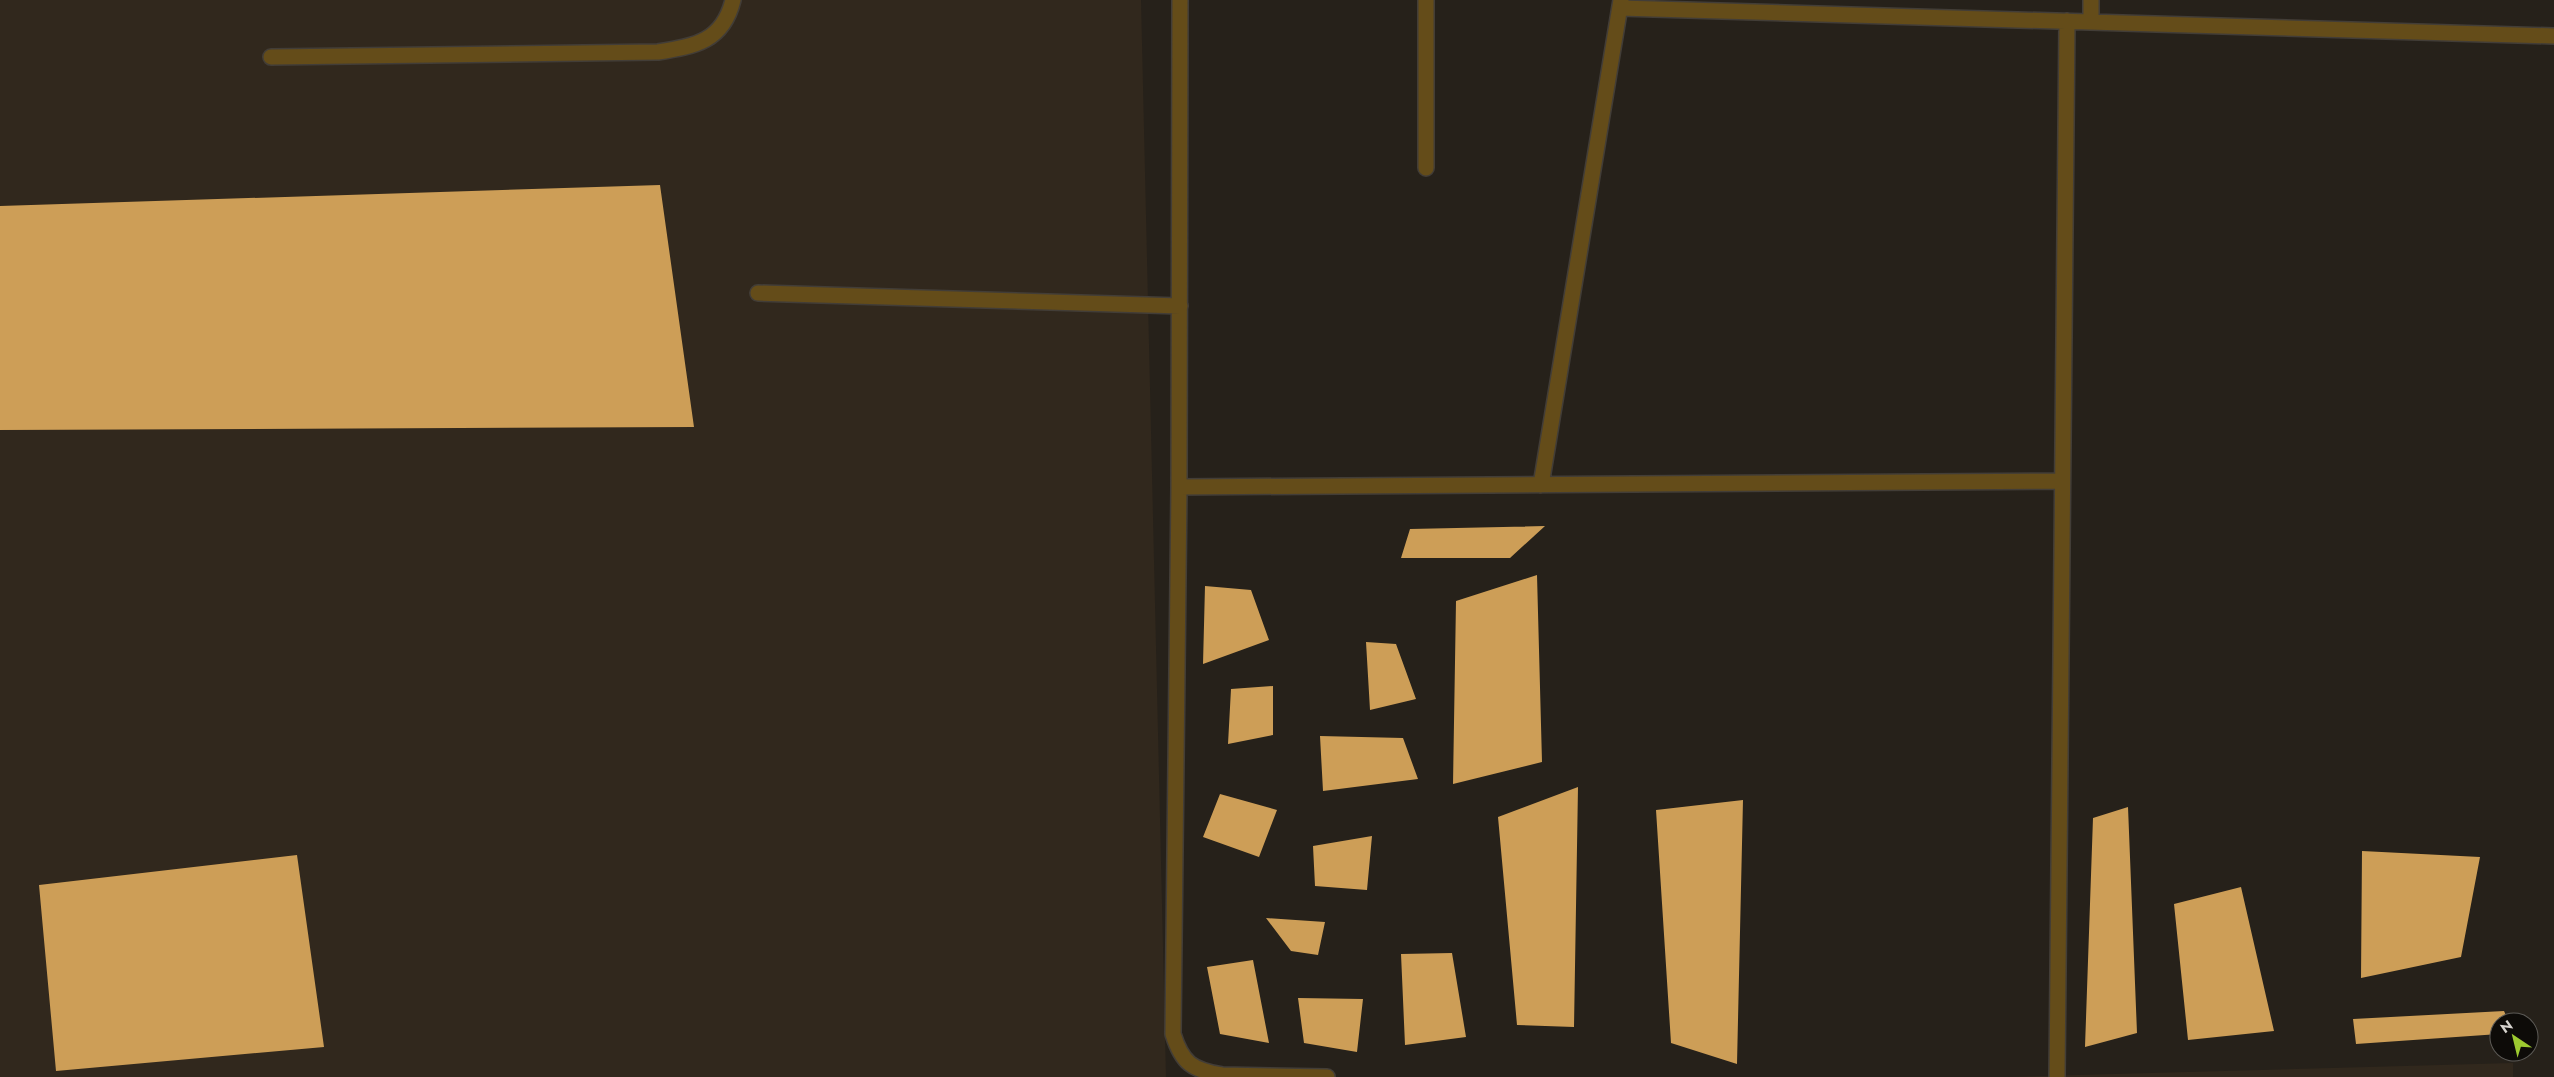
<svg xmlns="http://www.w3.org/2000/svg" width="2554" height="1077" viewBox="0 0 2554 1077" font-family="Jost,sans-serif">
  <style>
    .built { fill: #31281d }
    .building { fill: #cd9e57 }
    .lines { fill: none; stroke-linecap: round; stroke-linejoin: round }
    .minor-casing { stroke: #423d37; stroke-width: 18 }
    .minor { stroke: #644c19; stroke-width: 15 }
  </style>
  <rect width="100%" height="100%" fill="#26211a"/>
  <!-- built -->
  <path class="built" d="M0,0H1141L1166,1077H0Z
    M2513,1063V1077H2007Z"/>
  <!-- building -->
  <path class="building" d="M660,185L694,427L0,430V206Z
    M1545,526L1510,558H1401L1410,529Z
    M1537,575L1542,762L1453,784L1456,601Z
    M1205,586L1251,590L1269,640L1203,664Z
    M1366,642L1396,644L1416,699L1370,710Z
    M1273,686V735L1228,744L1231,689Z
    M1320,736L1403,738L1418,779L1323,791Z
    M1578,787L1574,1027L1517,1025L1498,817Z
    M1220,794L1277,810L1259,857L1203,837Z
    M1743,800L1737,1064L1671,1043L1656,810Z
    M2128,807L2137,1033L2085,1047L2093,818Z
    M1372,836L1367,890L1315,886L1313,846Z
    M2362,851L2480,857L2461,957L2361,978Z
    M297,855L324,1047L56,1071L39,885Z
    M2241,887L2274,1031L2188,1040L2174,904Z
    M1266,918L1325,922L1318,955L1291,951Z
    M1452,953L1466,1037L1405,1045L1401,954Z
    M1253,960L1269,1043L1220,1034L1207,967Z
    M1298,998L1363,999L1357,1052L1304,1043Z
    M2504,1011L2509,1022H2499V1034L2356,1044L2353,1019Z"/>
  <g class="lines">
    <!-- minor casing -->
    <g class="minor-casing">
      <path id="minor" d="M1180,0L1179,487L1173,1034C1182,1063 1192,1070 1222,1075L1327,1077
        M1426,0V168
        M1620,8L2554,36
        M2091,22V0
        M271,57L658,52C696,46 723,41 733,0
        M758,293L1180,306
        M1541,485L1621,0
        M1179,487L2062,481
        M2057,1077L2067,21"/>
    </g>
    <!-- minor -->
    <use href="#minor" class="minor"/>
  </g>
  <!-- north arrow -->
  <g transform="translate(2514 1037) rotate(325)"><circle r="24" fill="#0d0b08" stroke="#5d5b57"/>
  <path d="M0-4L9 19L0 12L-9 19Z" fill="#9dca30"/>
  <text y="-8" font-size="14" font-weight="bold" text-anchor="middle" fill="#d6d3ce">N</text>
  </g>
</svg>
